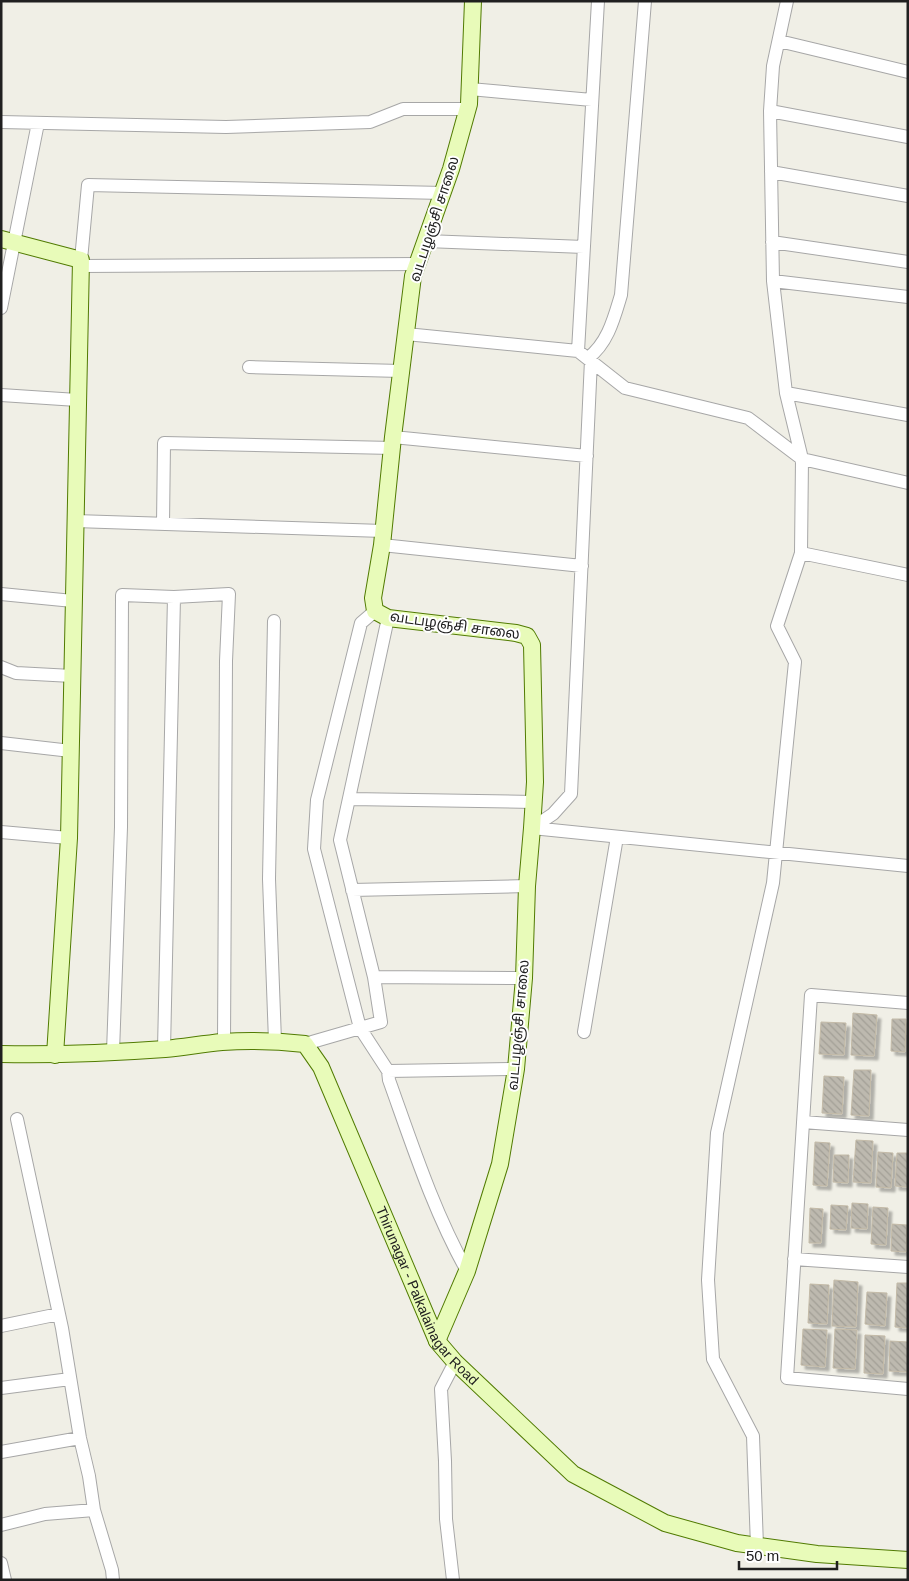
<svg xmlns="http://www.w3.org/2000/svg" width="909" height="1581" viewBox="0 0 909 1581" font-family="Arial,'Noto Sans Tamil',sans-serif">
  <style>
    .building { fill: url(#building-back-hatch); stroke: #c3baa7; filter: url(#shadow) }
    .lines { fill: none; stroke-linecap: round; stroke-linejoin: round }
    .street-casing { stroke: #a7a7a7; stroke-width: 14 }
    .secondary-casing { stroke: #517b02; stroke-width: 18 }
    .street { stroke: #fff; stroke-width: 12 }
    .secondary { stroke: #e8fbb9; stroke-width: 16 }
    .labels { text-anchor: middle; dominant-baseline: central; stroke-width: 4; stroke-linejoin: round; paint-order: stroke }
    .street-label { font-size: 14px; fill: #202020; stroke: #fff }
  </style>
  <defs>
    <pattern id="building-back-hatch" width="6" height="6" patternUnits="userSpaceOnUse" patternTransform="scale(1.25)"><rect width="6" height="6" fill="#bdb9af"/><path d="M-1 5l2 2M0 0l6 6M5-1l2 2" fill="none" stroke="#a29f96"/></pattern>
    <filter id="shadow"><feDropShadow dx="4" dy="4" stdDeviation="1" flood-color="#0004"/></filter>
  </defs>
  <rect width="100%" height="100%" fill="#f0efe6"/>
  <!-- building -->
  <path class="building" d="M853,1013L877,1015L874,1056L851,1055Z
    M892,1019H906L905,1052L891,1051Z
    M821,1022L846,1023L844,1055L819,1054Z
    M854,1070H871L869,1116L851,1115Z
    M824,1076L844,1077L842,1114L822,1113Z
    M856,1140L873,1141L871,1183L853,1182Z
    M815,1142L830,1143L827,1186L813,1185Z
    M878,1152L893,1153L891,1188L876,1187Z
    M897,1153H908V1187L895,1186Z
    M834,1155H849L848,1183L833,1182Z
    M852,1203L868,1204L867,1229L851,1228Z
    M831,1205L848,1206L846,1230L830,1229Z
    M873,1207L888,1208L886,1245L871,1244Z
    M810,1208L823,1209L821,1243H809Z
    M892,1224L907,1225L906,1252L891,1251Z
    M834,1280L858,1282L856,1327L832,1326Z
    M897,1283H908V1328L895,1327Z
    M810,1284L829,1285L827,1324L808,1323Z
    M867,1292L887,1293L885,1326L865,1324Z
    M803,1329L827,1330L825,1367L801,1365Z
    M835,1329L857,1330L855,1369L833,1368Z
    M865,1335L885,1336L883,1374L864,1373Z
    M890,1341L908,1342V1372L889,1371Z"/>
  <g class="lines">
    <!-- street casing -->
    <g class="street-casing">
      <path id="street" d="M779,41L908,72
        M470,89L592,100
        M770,111L908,137
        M1,122L226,127L370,122L403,109H467
        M771,172L908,196
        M426,241L584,247
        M772,242L908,262
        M81,260L88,185L443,193
        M81,266L418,264
        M773,281L908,297
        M1,308L38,123
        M406,334L578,351L625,388L748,418L802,459L908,483
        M578,351L598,1
        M588,358C608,343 614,318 621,295L645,1
        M249,367L401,371
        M786,393L908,415
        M1,395L77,400
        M393,437L587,456
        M75,521L383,531
        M163,524L164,443L393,448
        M382,545L582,566
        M801,553L908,575
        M1,594L73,601
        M174,597L229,594L226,661L224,1042
        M375,611L361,623L317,800L314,849L360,1028L388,1071L389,1080C412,1144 433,1210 467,1271
        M274,621L269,879L275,1041
        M1,667L16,673L72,676
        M1,743L71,751
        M350,799L533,802
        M532,828L553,814L571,794L591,360
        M532,828L908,866
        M1,832L69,838
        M352,890L527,886
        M374,977L524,978
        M908,1003L811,995L787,1378L908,1389
        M584,1032L617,837
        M305,1044L381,1022L374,977L340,840L388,618
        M113,1052L121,827L122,595L174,597L164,1049
        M388,1071L516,1069
        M17,1119L62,1328L80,1438L89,1476L94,1510L112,1570L113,1580
        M803,1122L908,1130
        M794,1259L908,1267
        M1,1326L59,1314
        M1,1388L70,1379
        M1,1452L80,1438
        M1,1525L45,1514L94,1510
        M757,1546L753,1436L713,1359L708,1280L717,1133L773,883L795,662L777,626L801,553L802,459L786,393L773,281L770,111L773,66L787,1
        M1,1563L5,1580
        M453,1580L446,1519L445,1461L441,1389L455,1362"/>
    </g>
    <!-- secondary casing -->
    <g class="secondary-casing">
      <g id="secondary">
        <path d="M1,239L81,260L69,838L55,1055"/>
        <path id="s1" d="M1,1054C56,1055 110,1053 165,1049C184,1047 203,1044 222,1042C250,1040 278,1041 305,1044L321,1067L437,1341L455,1362L573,1474L665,1523L737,1543L817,1554L908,1560"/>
        <path d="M437,1341L467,1271L500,1164L516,1069L524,978L527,886L532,828L535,782L532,645L527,636L516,633L388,618L375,611L373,598L382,545L393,437L413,276L451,169L469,104L473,1"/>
      </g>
    </g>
    <!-- street -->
    <use href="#street" class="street"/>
    <!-- secondary -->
    <use href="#secondary" class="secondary"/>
  </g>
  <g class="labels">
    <!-- street labels -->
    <g class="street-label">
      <text transform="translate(434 219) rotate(-72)">வடபழஞ்சி சாலை</text>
      <text transform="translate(455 625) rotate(8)">வடபழஞ்சி சாலை</text>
      <text transform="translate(518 1025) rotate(-85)">வடபழஞ்சி சாலை</text>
      <text stroke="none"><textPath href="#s1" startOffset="586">Thirunagar - Palkalainagar Road</textPath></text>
    </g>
  </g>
  <!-- border -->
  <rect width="909" height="1581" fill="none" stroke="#202020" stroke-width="5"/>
  <!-- scale -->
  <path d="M739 1561v8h98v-8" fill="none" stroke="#202020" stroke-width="2.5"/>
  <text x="746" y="1561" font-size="15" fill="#202020" stroke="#ffffff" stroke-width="4" paint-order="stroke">50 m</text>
</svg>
